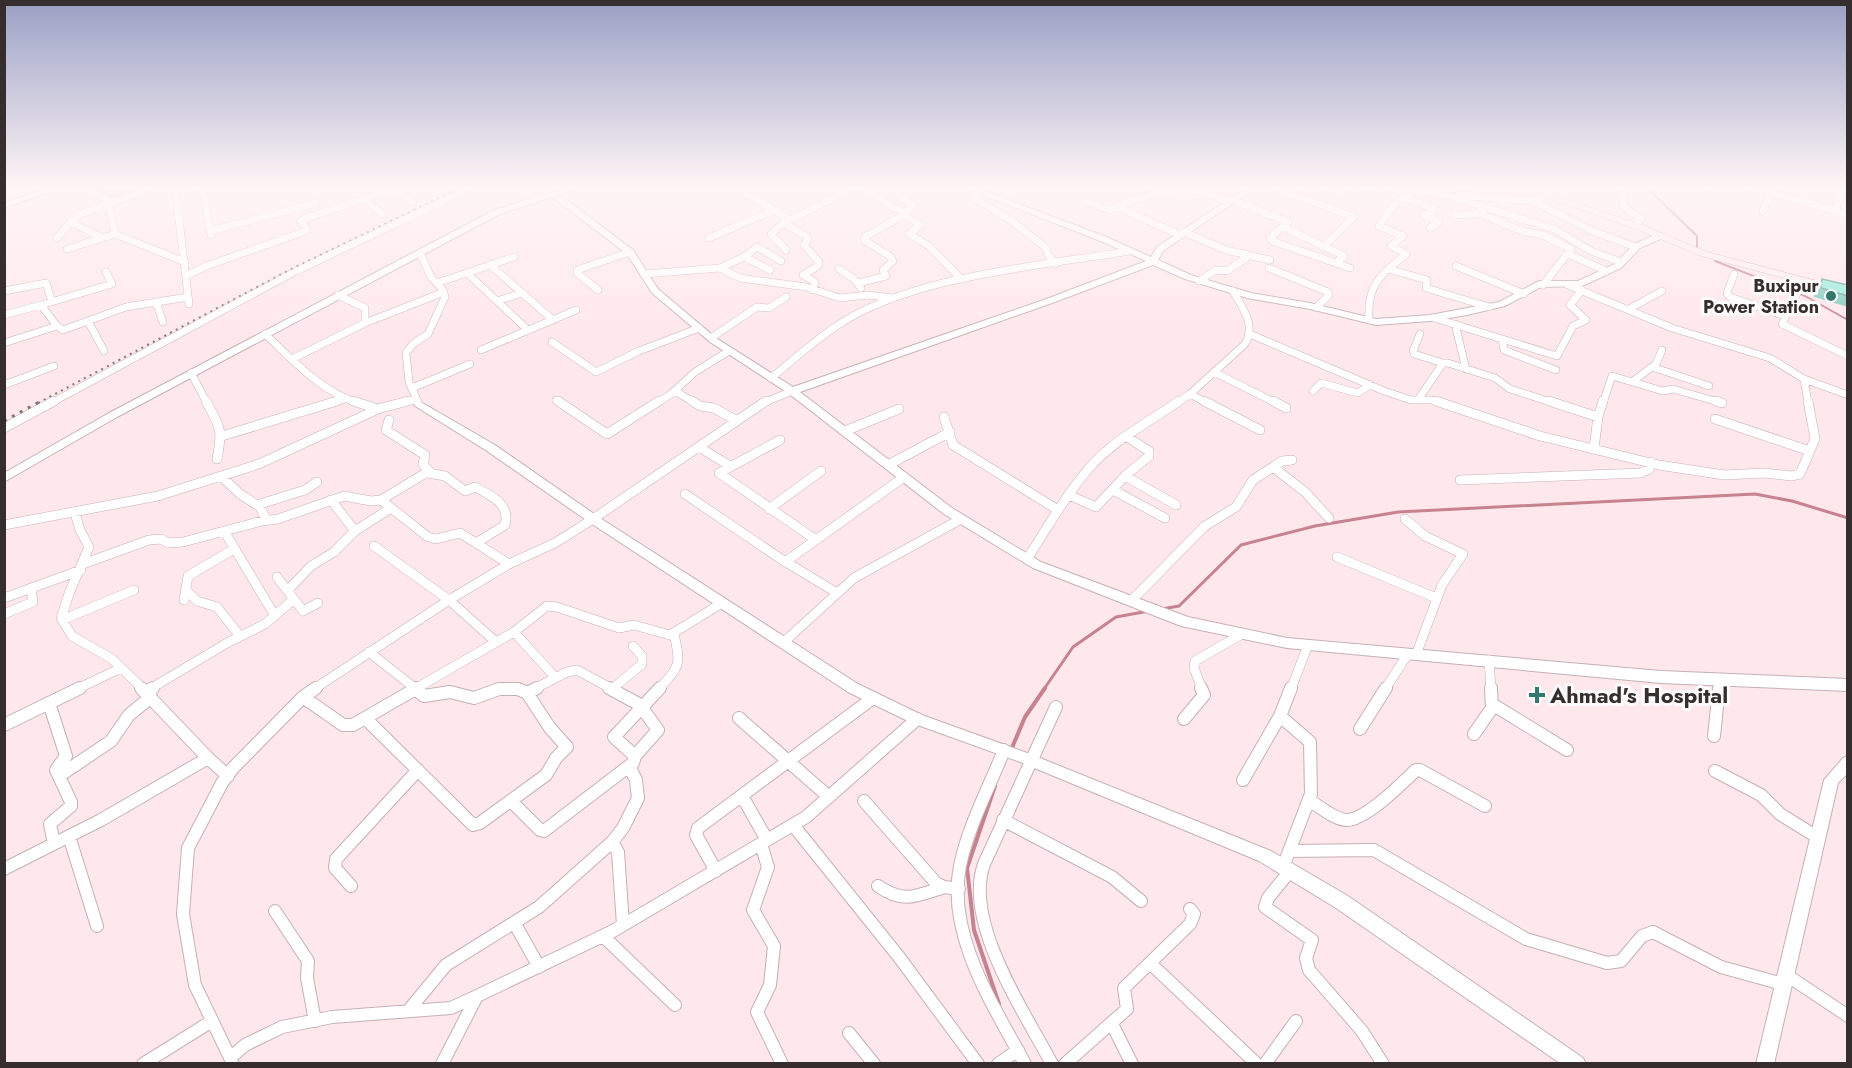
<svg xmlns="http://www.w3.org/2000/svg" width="1852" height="1068" viewBox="0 0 1852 1068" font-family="Jost,sans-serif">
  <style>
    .green { fill: #eebbc4 }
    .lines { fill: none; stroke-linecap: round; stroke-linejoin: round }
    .stream-far2 { stroke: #c6828f; stroke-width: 2 }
    .stream-far1 { stroke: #c6828f; stroke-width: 3 }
    .stream { stroke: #c6828f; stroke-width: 4 }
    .minor-far2-casing { stroke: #c5b0b4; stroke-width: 8 }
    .minor-far1-casing { stroke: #c5b0b4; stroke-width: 10 }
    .minor-casing { stroke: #c5b0b4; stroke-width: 14 }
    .tertiary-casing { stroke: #c5b0b4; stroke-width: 2 }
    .secondary-casing { stroke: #c5b0b4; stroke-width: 1 }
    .minor-far2 { stroke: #fff; stroke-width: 7 }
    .minor-far1 { stroke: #fff; stroke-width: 9 }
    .minor { stroke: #fff; stroke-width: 12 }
    .tertiary { fill: #fff; fill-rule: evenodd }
    .secondary { fill: #feeef0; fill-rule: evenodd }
    .rail-far1 { stroke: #857779; stroke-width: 2; stroke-dasharray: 2 4.5; stroke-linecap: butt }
    .rail { stroke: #857779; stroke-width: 3; stroke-dasharray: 3 6; stroke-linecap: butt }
    .wall { fill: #82cbbe }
    .building { fill: #97ecdd; stroke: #6aa59b; stroke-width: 1.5 }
    .poi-dot { fill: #32786d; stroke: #fcfcfc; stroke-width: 2 }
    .labels { text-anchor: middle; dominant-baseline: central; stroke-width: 6; stroke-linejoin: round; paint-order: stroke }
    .far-poi-label { font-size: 18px; font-weight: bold; fill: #352d2e; stroke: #fcfcfc; text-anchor: end }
    .poi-label { font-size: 22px; font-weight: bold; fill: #352d2e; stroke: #fcfcfc; text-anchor: start }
  </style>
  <rect width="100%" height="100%" fill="#ffe8ec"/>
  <!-- green -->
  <path class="green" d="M86,186H153L108,204Z"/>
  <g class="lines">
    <!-- stream-far2 -->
    <path class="stream-far2" d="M1645,186L1697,236V249
      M1715,261L1805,296L1848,320"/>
    <!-- stream-far1 -->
    <path class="stream-far1" d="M1162,609L1179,606L1241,545L1315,526L1398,512L1755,494L1792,501L1848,518
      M1044,689L1073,647L1116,617L1149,611"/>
    <!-- stream -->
    <path class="stream" d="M1011,750L1025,717L1045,688
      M995,786L967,868L974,930L999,1004"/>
    <!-- minor-far2 casing -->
    <g class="minor-far2-casing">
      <path id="minor-far2" d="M86,186L108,201L115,234L185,262
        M175,186L189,304
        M197,186L204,197L211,235
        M1236,186L1248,190
        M1270,186L1354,217L1323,247
        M1318,186L1338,192L1357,186
        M1362,186L1445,193
        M1622,186L1623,206L1641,219L1634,226
        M1745,186L1848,214
        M861,187L894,208L906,212
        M1710,188L1712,186
        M392,189L412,202
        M979,191L973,195L974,198L1012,221L1047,249V253L1055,264
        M1291,193L1304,186
        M1440,193L1554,229L1591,251L1621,262
        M1459,195L1533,201L1545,195
        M1404,197L1434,209L1432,213L1424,215L1438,222L1430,228
        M365,199L382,214
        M1232,200L1288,222L1270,238L1272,241L1350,268
        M1533,201L1590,230L1635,247
        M1088,202L1110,210C1137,197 1167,188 1198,191C1208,192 1219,198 1229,202
        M1117,207L1180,235
        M774,210L788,219L771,234L786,250
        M1836,210L1842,187
        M1763,211L1771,192
        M1479,213L1521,231L1543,235L1571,249L1543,285
        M903,215L921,225L909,234L929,246L961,279
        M1455,215L1476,214L1483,209
        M788,221L853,188
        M71,222L102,238
        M785,224L806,236L808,239L804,245L819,262L818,266L803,275L815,282L813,290
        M1283,227L1344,256L1336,263
        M210,231L316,203
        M1184,232L1226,250L1270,260
        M57,238L77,215L157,186
        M709,238L774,210L741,191L745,186
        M67,249L115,234
        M1568,254L1606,271
        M744,257L770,270
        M490,265L553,320
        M1456,266L1524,294
        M720,268L744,257L757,247L781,261
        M1269,268L1328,292L1329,295L1317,307
        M839,269L854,279L861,288
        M1388,269L1427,280L1426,288L1489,307
        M467,273L528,330
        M644,274L720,268L740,278L806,287L840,298L868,295L892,298
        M1734,274L1727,293L1730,297L1785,316
        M186,276L206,266L303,232L307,229L301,221L304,219L402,186
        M1199,281L1216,270L1227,271L1246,258
        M1803,281L1782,324L1848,356
        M437,283L514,257
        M858,283L886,276L883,270L893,261L891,257L864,240L865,237L903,215L913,205L886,186
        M1568,285L1672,328L1770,358L1804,379L1808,403
        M598,290L577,273V270L630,252
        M4,291L46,283L52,302
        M338,295L365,308V323
        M497,301L522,293
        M156,302L163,322
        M41,305L112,284L106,272
        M1629,309L1662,291
        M4,315L41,305L57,326
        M1434,318L1557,356L1573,326L1586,320L1570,305L1582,290
        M1369,320C1367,284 1380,276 1406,254L1391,246L1403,236L1379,226L1395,204L1414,189
        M88,321L104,351
        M1455,324L1466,369
        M265,334C293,360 320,391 358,403
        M1420,334L1413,351L1414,354L1443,363
        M1252,335L1384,391L1411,400H1432L1441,403
        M711,338L757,307L769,308L786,297
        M1502,339L1504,350L1556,370
        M552,342L596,372L639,351L699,328
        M4,343L57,326L63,330L126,307L188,297
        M481,350L576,310
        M292,359L365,323L444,292
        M1652,367L1709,386
        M1214,372L1276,403
        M191,373L207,403
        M771,378C792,361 813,342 835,327C909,276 1040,266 1129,251
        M1804,379L1848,395
        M1633,381L1656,364L1662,350
        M4,385L54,366
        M412,388L470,364
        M675,391L695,403
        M1313,391L1321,383L1358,393L1370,385
        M1190,394L1207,403
        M556,400L560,403
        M1418,400L1443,363H1448L1495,378L1510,389L1554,403
        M418,402L409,382L406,353L413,344L428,334L445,297L443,290L431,277L420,253
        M51,403L296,271L475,186
        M332,403L345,399
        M402,403L417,399
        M657,403L671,394L695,372L729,351
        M763,403L792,391
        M1177,403L1190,394L1245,344C1256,324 1243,309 1233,291
        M1603,403L1612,376L1663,391L1673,389L1722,403"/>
    </g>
    <!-- minor-far1 casing -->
    <g class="minor-far1-casing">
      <path id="minor-far1" d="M206,401C220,427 223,429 217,459
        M353,401L378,409
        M558,401L607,434L659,401
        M692,401L700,406L714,408L737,421
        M1204,401L1260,430
        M1273,401L1286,408
        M1436,401L1540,436L1659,465L1724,475L1764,473L1791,476L1800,474L1815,439L1808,401
        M1549,401L1598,417
        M1716,401L1722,403
        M944,417L953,445L1058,510
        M1715,419L1810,451
        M389,420L386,430L425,455L423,464L429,471L381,500L428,537L436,539L460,533L509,564
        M4,428L54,401
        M845,431L899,409
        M222,436L337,401
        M780,440L719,473L816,540
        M699,447L730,466
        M1594,448L1598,417L1603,401
        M888,465L950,432
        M1273,467L1305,492L1329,518
        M428,473L445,476L465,491L475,487C490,495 511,504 505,525L476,543
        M221,476L240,494L260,507L266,520
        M1125,476L1176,505
        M1460,480L1641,473L1649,469L1650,462
        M1113,490L1165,518
        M685,494L781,559L837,593
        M1069,495L1096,507L1125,476L1149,456V451L1127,437
        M331,500L355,531
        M257,505L305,490L317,482
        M769,509L821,471
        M75,513L80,530L89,547L70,591L61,618L72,636L112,659L143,689
        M1405,519L1425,536L1463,554L1442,585L1416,655
        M4,525L158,496L259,464L378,409L408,401
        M224,531L275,616
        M374,546L449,600L496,642
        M1337,557L1436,598
        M1027,559C1047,528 1066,495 1090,467C1114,440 1149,422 1179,401
        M785,562L904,477
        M83,564L149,540L161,539L168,543L183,542L262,521L278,519L344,496L371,501L381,500
        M277,577L303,611L318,603
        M288,590L311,566L334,552L355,531L391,508
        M188,592L197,601L217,607L240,636
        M4,598L81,570
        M184,600L188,576L234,549
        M1131,601L1205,526L1236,507L1253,480L1282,461L1292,460
        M4,614L33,602L31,589
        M62,620L134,590
        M514,632L555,677
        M784,642L854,578L961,519
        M369,652L416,689
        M1489,660L1491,689
        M77,689L121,668
        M150,689L227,643L265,624L294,599
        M314,689L449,600L509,564L555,543L593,519L766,401
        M415,689L514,632L547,606L557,607L619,628L634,625L670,635L722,603
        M498,689H519
        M534,689L567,672L577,670L612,689
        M612,689L642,664V656L633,646
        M659,689C680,666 681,665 674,634
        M1202,689L1194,668L1195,661L1242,634
        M1291,689L1308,645
        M1385,689L1408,654
        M1719,689L1720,680"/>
    </g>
    <!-- minor casing -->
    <g class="minor-casing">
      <path id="minor" d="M609,688L644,707
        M146,692L153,688
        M527,693L537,688
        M303,697L343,725H353L417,688
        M49,703L66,756L56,770L71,802V806L50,824L54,843
        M1492,704L1567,750
        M739,718L829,797
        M366,719L473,825L480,823L546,775L556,758L567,747L550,728L527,693L518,689H499L474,698L450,692L424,696L414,688
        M1184,719L1204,695L1201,688
        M4,725L80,688
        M1360,729L1386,688
        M1474,734L1492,708L1491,688
        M1714,736L1719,688
        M1004,750C989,788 968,826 960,866C946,935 994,1006 1025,1064
        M635,756L658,730L642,708
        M208,758L228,776
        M1715,771L1761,795L1780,814L1817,837
        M59,776L111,741L129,715L151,697
        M1243,780L1280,716
        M742,796L767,840
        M1309,800C1319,806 1335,820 1347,820C1367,819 1402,783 1416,770H1420L1485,806
        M511,801L540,830L544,831L633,763L635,756L614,737L660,688
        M864,801L936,883L944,887L959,889
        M1003,820L1112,877L1141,901
        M793,825L899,957L978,1064
        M69,836L97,926
        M612,842L618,852L623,925
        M761,844L768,867L753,910L774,946L770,985L757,1012L782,1064
        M1289,851L1374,850L1526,939L1607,963L1621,961L1642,936L1653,932L1721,967L1783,984
        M1283,867L1311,794L1310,742L1280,716L1291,688
        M4,869L101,820L208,758L141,688
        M716,871L696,835L698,828L873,698
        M1290,871L1268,898L1265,907L1312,940L1306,958L1309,970L1362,1031L1383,1064
        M351,886L335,868L336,859L418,770
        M878,886C904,904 916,896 944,887
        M275,911L308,961L307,978L315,1021
        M515,924L539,967
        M603,936L675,1005
        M1150,963L1257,1064
        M1785,974L1848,1016
        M408,1011L446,965L539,907L612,842L623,828L638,798L636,780L629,766
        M1112,1024L1132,1064
        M849,1033L874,1064
        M230,1058L245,1045L282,1027L332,1017L451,1008L477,996
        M143,1064L212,1021
        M233,1064L195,985L183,914L188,848L222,783L233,768L303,697L316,688
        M442,1064L477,996L613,931L806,817L917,719
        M998,1064L1018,1050
        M1052,1064C1025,1013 963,922 984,864L1056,707
        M1065,1064L1127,1009L1124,988L1190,924L1194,914L1190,909
        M1265,1064L1296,1021"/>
    </g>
    <!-- tertiary casing -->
    <g class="tertiary-casing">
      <path id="tertiary" d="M56,186H67L4,208V203Z
        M573,186H585L560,195L633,250L658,289L716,338L793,387L1049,298L1146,261L1098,240L960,186H971L1104,236L1151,257L1157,247L1249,186H1258L1163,251L1158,260L1191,275L1251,293L1310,303L1376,319L1430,315L1499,302L1539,281H1578L1615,264L1634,244L1657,234H1663V238L1640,248L1621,268L1582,286L1541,287L1505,306L1467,315L1430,321L1376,325L1310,309L1247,298L1185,279L1153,265L1055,302L800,392L952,508L1041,562L1188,617L1287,638L1661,671L1848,679V691L1661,683L1287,648L1181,626L1033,568L944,514L788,393L710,342L652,293L627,254L552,197L500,214L117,417L4,482V473L109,413L494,210Z
        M419,401L495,445L597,516L858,684L922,715L1030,754L1271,851L1348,896L1583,1058L1586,1064H1561L1336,908L1259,861L1020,762L912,723L848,692L589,522L487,451L415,406L414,404L415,402Z
        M1848,756V773L1838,783L1774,1064H1756L1824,780L1843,758Z"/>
    </g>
    <!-- secondary casing -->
    <g class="secondary-casing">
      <path id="secondary" d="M1514,186H1526L1642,225L1707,252L1848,289V295L1701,256L1636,229Z"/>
    </g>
    <!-- minor-far2 -->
    <use href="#minor-far2" class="minor-far2"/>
    <!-- minor-far1 -->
    <use href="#minor-far1" class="minor-far1"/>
    <!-- minor -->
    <use href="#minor" class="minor"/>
    <!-- tertiary -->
    <use href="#tertiary" class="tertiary"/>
    <!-- secondary -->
    <use href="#secondary" class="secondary"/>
    <!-- rail-far1 -->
    <path class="rail-far1" d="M38,403L289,270L463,186"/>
    <!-- rail -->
    <path class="rail" d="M4,421L41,401"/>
  </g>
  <!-- wall -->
  <path class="wall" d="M1822,279L1848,285V307L1814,297L1815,289Z"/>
  <!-- building -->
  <path class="building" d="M1822,279L1848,285V296L1821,288Z"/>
  <!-- sky -->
  <linearGradient id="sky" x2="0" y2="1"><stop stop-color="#9aa0c4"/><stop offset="0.56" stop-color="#fff5f6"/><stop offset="1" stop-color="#fff5f6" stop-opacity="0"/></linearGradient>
  <rect width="1852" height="335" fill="url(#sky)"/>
  <!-- markers -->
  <g class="poi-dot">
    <circle cx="1831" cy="296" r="6"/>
    <path d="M1534 686h6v6h6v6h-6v6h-6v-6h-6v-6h6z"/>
  </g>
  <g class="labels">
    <!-- far-poi labels -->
    <g class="far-poi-label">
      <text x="1819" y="286">Buxipur<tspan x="1819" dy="21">Power Station</tspan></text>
    </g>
    <!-- poi labels -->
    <g class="poi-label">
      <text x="1550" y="695">Ahmad's Hospital</text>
    </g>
  </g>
  <!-- border -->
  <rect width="1852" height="1068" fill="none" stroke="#352d2e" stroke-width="12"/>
</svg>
